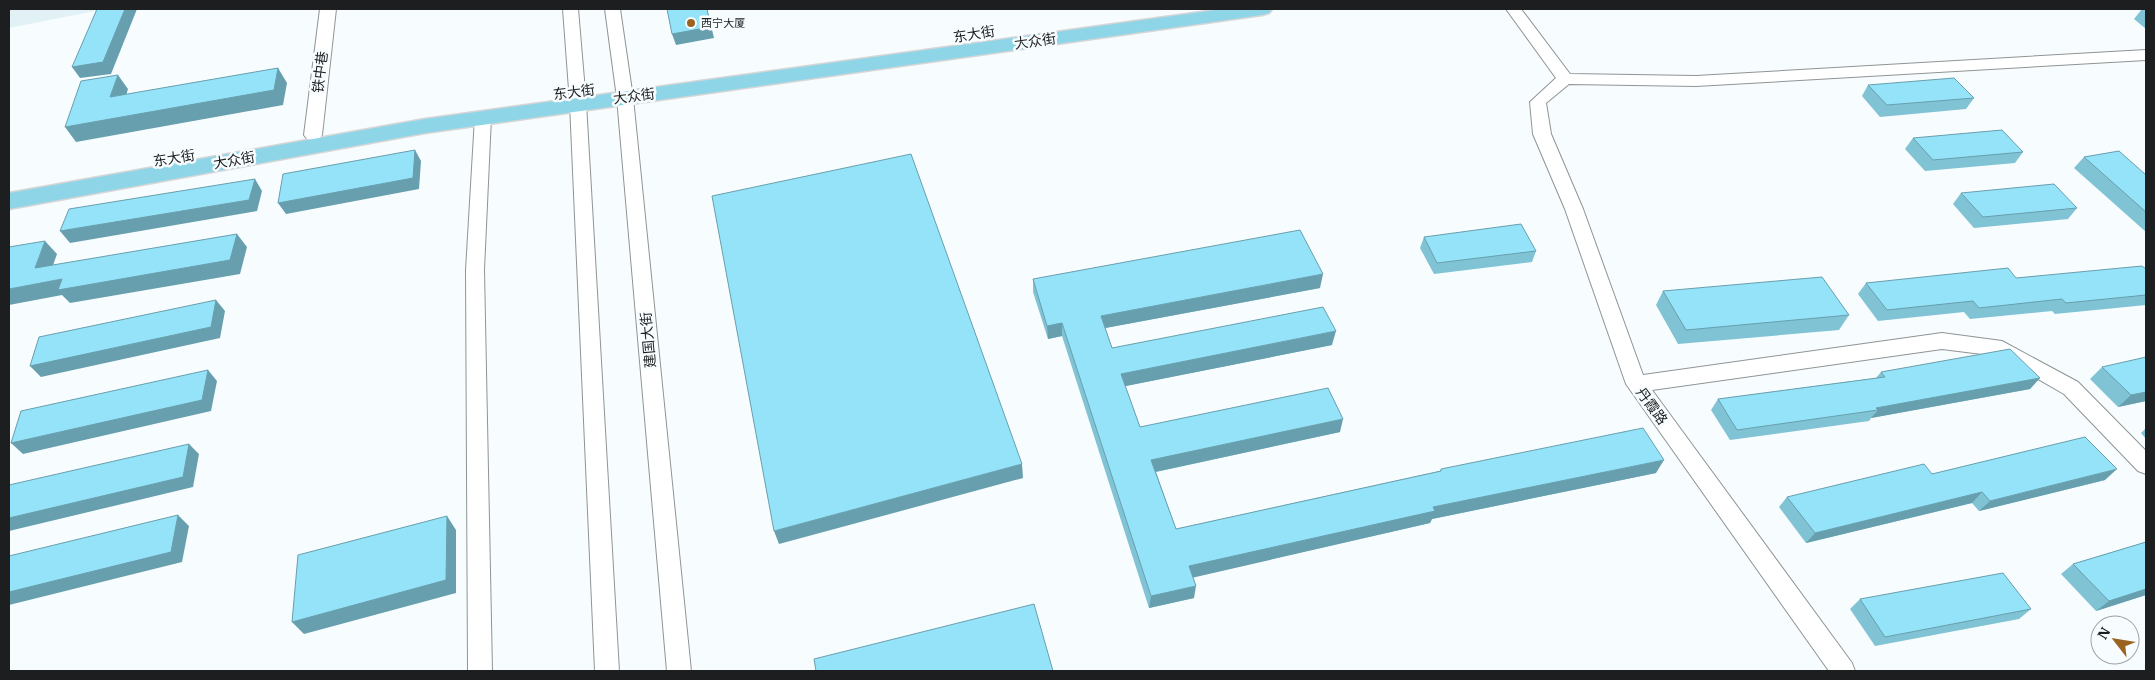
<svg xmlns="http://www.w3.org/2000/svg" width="2155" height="680" viewBox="0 0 2155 680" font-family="'IBM Plex Serif','Noto Sans SC',serif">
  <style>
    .built { fill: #e2f1f5 }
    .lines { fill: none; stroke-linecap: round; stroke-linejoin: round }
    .minor-casing { stroke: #8f9495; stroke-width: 2 }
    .major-casing { stroke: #d6d6d7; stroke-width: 3 }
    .minor { fill: #fff; fill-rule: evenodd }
    .major { fill: #8ed6e7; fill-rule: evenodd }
    .wall { fill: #80c3d5 }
    .shaded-wall { fill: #689fae }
    .building { fill: #95e3f8; stroke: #689fae }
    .poi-dot { fill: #9b631f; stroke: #f7fcfe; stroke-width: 2 }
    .labels { text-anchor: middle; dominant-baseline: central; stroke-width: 5; stroke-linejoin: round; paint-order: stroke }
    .far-poi-label { font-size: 11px; fill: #1c1e1f; stroke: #f7fcfe; text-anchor: start }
    .street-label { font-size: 14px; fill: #1c1e1f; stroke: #f7fcfe }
  </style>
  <rect width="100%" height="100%" fill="#f7fcfe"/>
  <!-- built -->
  <path class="built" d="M9,9H105L9,28Z"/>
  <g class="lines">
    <!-- minor casing -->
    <g class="minor-casing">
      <path id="minor" d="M320,9H336L322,135L319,139L313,140L307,139L304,135Z
        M563,9H578L586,103L619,671H595L570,103Z
        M605,9H620L633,98L691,671H667L617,98Z
        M1506,9H1521L1570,74L1696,76L2146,50V60L1696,86L1569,84L1546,103L1551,134L1583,209L1643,375L1942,333L2002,341L2078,382L2146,451V474L2138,471L2064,394L1998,356L1942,349L1652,390L1852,663L1855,671H1829L1626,384L1565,209L1533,134L1530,102L1556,78Z
        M483,112L489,113L491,117L484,270L492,671H468L466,270L475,117L477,113Z"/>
    </g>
    <!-- major casing -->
    <g class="major-casing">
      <path id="major" d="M1223,9H1272L1269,13L1262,15L425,133L9,209V193L425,119Z"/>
    </g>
    <!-- minor -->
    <use href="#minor" class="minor"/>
    <!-- major -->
    <use href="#major" class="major"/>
  </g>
  <!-- wall -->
  <path class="wall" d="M2142,9H2146V29L2134,19Z
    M1868,85L1974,98L1966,109L1880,117L1862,96Z
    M1913,138L2023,152L2015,163L1925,171L1905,149Z
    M2084,157L2146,175V232L2074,168Z
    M1961,193L2077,208L2068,219L1974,228L1953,204Z
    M1424,237L1536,251L1532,262L1434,274L1420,248Z
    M2146,269V305L2055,314L2052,311L1970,319L1964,312L1878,321L1858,294L1866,283L2016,278Z
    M1033,279L1320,288L1105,328L1112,348L1332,345L1125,386L1140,427L1340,432L1156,472L1176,529L1440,471L1441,469L1656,473L1432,519L1430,523L1193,577L1194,598L1149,608L1062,336L1048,339L1033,292Z
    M1663,291L1849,315L1839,330L1678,344L1656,305Z
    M2102,367L2146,401L2118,407L2090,379Z
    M1881,372L2040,378L2030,389L1871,418L1869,421L1730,440L1711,410L1718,399L1876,378Z
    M2146,428V439L2141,433Z
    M1932,474L2105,480L1979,511L1972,503L1806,543L1779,507L1787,497Z
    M2146,542V595L2096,611L2061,574L2073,564Z
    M1860,599L2031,609L2019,619L1875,646L1850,609Z"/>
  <!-- shaded-wall -->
  <path class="shaded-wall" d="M125,9H137L111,74L80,78L72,67Z
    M707,9L714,38L676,45L672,34Z
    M278,68L287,83L283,105L76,142L65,127Z
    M118,75L128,89L121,112L110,97Z
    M415,150L421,161L419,189L286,214L278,203Z
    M255,179L262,191L257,211L70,243L60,231Z
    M237,234L247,247L240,274L70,303L62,295L9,305V289L62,279Z
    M45,241L57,254L47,282L35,268Z
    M1323,274L1320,288L1100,329L1101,316Z
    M216,300L225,311L220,338L41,377L30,366Z
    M1062,323V336L1048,339L1047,326Z
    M1336,331L1332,345L1121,387V374Z
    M208,370L217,381L211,411L23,454L11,443Z
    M2040,378L2030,389L1871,418L1878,410L1876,408Z
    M2146,392V401L2118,407L2131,395Z
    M1343,419L1340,432L1150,473L1151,460Z
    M189,444L199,454L193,487L9,531V518Z
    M1664,460L1656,473L1432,519L1430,523L1187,579L1189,566L1433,507Z
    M1022,464L1023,478L779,544L774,531Z
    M2117,469L2105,480L1979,511L1990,501Z
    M1982,492L1972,503L1806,543L1815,533Z
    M178,515L189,526L182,562L9,605V592Z
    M447,516L456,530V593L304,634L292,622Z
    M1196,586L1194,598L1149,608L1151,596Z
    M2146,589V595L2096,611L2109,601Z"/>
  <!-- building -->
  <path class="building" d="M97,9H125L103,62L72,67Z
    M667,9H707L711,27L672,34Z
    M278,68L274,90L65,127L81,81L118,75L110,97Z
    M1954,78L1974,98L1887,105L1868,85Z
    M2002,130L2023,152L1933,160L1913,138Z
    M415,150L413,178L278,203L283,174Z
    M2119,151L2146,175V212L2084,157Z
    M911,154L1022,464L774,531L712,196Z
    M255,179L249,200L60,231L69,209Z
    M2054,184L2077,208L1983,217L1961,193Z
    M1521,224L1536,251L1437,263L1424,237Z
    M1300,230L1323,274L1101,316L1112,348L1323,307L1336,331L1121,374L1140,427L1328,388L1343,419L1151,460L1176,529L1441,471V469L1643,428L1664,460L1433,507L1435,511L1189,566L1196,586L1151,596L1062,323L1047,326L1033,279Z
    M237,234L230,260L58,290L62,279L9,289V247L45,241L35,268Z
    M2142,266L2146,269V295L2066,303L2062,299L1979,308L1973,301L1887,310L1866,283L2008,268L2016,278Z
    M1822,277L1849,315L1686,330L1663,291Z
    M216,300L211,327L30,366L39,337Z
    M2010,349L2040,378L1876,408L1878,410L1737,430L1718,399L1885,377L1881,372Z
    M2146,357V392L2131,395L2102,367Z
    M208,370L202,400L11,443L21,411Z
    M2085,437L2117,469L1990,501L1982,492L1815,533L1787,497L1924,464L1932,474Z
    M189,444L183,477L9,518V485Z
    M178,515L171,552L9,592V556Z
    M447,516L446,580L292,622L298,555Z
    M2146,542V589L2109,601L2073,564Z
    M2003,573L2031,609L1885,637L1860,599Z
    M1034,604L1053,671H816L814,659Z"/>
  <!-- markers -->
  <circle class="poi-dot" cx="691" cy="23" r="5"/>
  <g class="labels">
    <!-- far-poi labels -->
    <g class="far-poi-label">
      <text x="701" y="23">西宁大厦</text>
    </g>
    <!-- street labels -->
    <g class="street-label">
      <text transform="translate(974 34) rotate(-9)">东大街</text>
      <text transform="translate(1035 41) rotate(-8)">大众街</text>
      <text transform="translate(320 72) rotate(-83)">铁中巷</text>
      <text transform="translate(574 92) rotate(-7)">东大街</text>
      <text transform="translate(634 96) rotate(-7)">大众街</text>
      <text transform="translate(174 158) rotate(-9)">东大街</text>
      <text transform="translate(234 160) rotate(-10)">大众街</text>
      <text transform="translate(648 340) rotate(-95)">建国大街</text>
      <text transform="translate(1652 406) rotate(54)">丹霞路</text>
    </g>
  </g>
  <!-- border -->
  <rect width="2155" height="680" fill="none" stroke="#1c1e1f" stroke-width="20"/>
  <!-- north arrow -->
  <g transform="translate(2115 640) rotate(301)"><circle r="24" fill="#f7fcfe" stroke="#9fa3a5"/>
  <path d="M0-4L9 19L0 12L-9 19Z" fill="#9b631f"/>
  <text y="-8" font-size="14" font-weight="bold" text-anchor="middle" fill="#1c1e1f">N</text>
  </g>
</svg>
